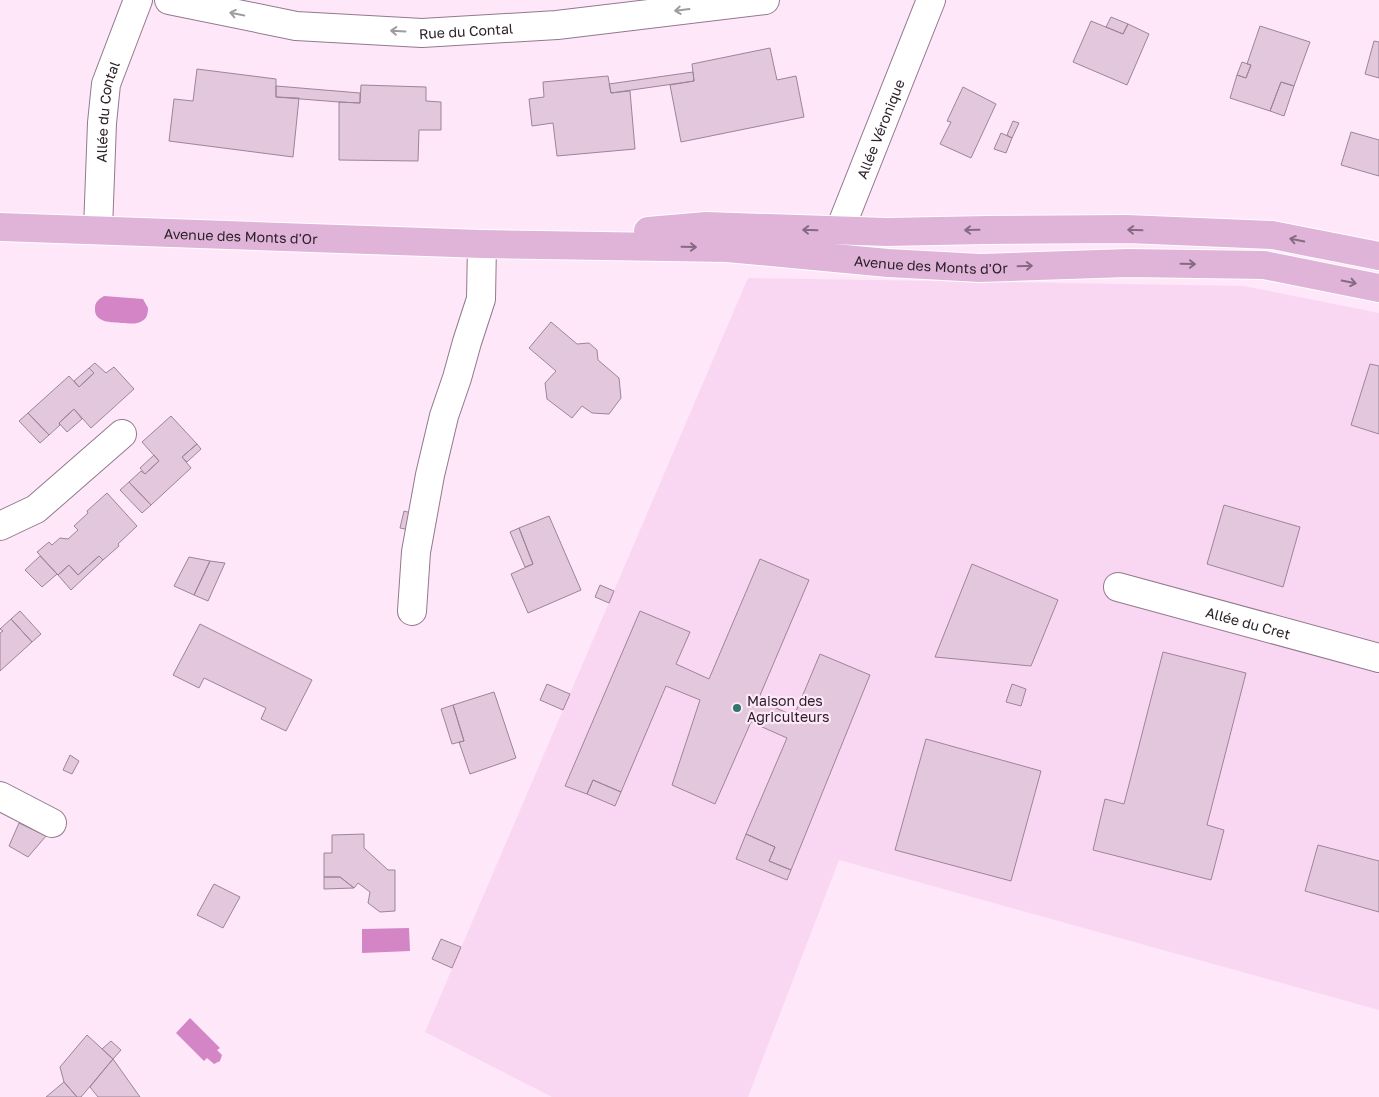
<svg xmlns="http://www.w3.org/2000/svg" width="1379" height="1097" viewBox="0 0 1379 1097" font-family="'Golos Text',sans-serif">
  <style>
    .built { fill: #f9d7f2 }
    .water { fill: #d385c6 }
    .building { fill: #e2c7dd; stroke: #9e8499 }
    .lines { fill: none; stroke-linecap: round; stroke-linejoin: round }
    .minor-casing { stroke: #92798d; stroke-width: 30 }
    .major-casing { stroke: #fff; stroke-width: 30 }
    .minor { stroke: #fff; stroke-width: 28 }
    .major { stroke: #e0b4d9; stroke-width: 28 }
    .oneway { stroke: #a09b9f }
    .oneway2 { stroke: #866a81 }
    .poi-dot { fill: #2f766c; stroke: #fee7f9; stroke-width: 2 }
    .labels { text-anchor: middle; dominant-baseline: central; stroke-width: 4.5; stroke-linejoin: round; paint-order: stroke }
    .street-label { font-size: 14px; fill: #2b2129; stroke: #fee7f9 }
    .poi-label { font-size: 14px; fill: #2b2129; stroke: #fee7f9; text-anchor: start }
  </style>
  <rect width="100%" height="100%" fill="#fee7f9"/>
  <!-- built -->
  <path class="built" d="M748,278L1244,286L1379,313V1010L839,860L748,1097H552L425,1032Z"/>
  <!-- water -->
  <path class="water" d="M104,296L143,299L148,308C148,313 147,319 142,321C136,325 128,323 122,323C111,322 94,323 95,308C95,302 99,299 104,296Z
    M409,928L410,951L362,953V929Z
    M190,1018L220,1048L217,1050L222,1055L220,1061L214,1064L207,1058L204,1061L176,1033Z"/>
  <!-- building -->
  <path class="building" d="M1111,17L1128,24L1123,34L1106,27Z
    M1091,21L1123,34L1128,24L1149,34L1127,85L1073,62Z
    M1260,26L1310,42L1294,86L1281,82L1270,111L1230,98L1237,75L1246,78L1251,65L1247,64Z
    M1374,41L1379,42V78L1365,74Z
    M770,48L777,80L796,76L804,117L681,142L670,85L694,81L692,64Z
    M1242,62L1251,65L1246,78L1237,75Z
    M197,69L276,79V97L299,98L293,157L169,141L174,99L193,101Z
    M693,72L694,81L611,93L609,84Z
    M608,76L611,93L630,91L635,149L557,156L553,123L532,126L529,99L544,97L543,82Z
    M1281,82L1294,86L1284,116L1270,111Z
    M361,85L426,87V101L441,102V130H419L418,161L339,160V102L360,103Z
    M276,86L360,93V103L339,102L276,97Z
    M963,87L996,104L971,158L940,144L951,122L947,121Z
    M1013,121L1019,123L1012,138L1007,135Z
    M1351,132L1379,140V176L1341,165Z
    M1001,133L1012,138L1006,153L994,149Z
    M551,322L577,344L589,343L597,350L598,360L619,378L621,398L609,414L592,413L582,406L572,418L547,399L545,383L556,371L529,348Z
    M95,363L106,373L114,367L134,389L91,428L74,409L59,423L60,425L49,435L28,413L69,376L79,387L94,373L89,368Z
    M1370,364L1379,366V434L1351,425Z
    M89,368L94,373L79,387L74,381Z
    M74,409L82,419L67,432L59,423Z
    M28,413L49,435L40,443L19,421Z
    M171,416L197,444L182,457L191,468L151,505L129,482L141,471L145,474L159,461L142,442Z
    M197,444L201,449L187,462L182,457Z
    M154,455L159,461L145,474L140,468Z
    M129,482L151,505L142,513L120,490Z
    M107,493L137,526L118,544L119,546L103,560L99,556L78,575L69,565L58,575L37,552L49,542L52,545L60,538L68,539L78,530L74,526L88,513L87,511Z
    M1224,505L1300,527L1283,587L1207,564Z
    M404,511L415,514L414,531L400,528Z
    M549,516L581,590L528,613L511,574L533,564L519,528Z
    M519,528L533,564L525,567L510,532Z
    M40,556L57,574L42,587L25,570Z
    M99,556L103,560L71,590L58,575L69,565L78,575Z
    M189,557L210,561L194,595L174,586Z
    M760,559L809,580L758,700L794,716L820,654L870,675L791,870L769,861L775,847L746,834L787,738L751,722L715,804L672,785L700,700L666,686L621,792L593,780L587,794L565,786L640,611L690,632L676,664L709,679Z
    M210,561L225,563L208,601L194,595Z
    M972,564L1058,600L1031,666L935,657Z
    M600,585L614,591L609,603L595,597Z
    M20,611L41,634L32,642L11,619Z
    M11,619L32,642L0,671V633L3,631L0,629Z
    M200,624L312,680L286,731L261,719L266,708L204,678L199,688L173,675Z
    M1163,652L1246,673L1207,825L1224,830L1211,880L1093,850L1105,799L1124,804Z
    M547,684L570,694L563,710L540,700Z
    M1012,684L1026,689L1021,706L1006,702Z
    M494,692L516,758L470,774L459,742L464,741L453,705Z
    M453,705L464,741L452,744L441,709Z
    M926,739L1041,771L1011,881L895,850Z
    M70,755L79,761L72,774L63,770Z
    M593,780L621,792L615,806L587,794Z
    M19,823L46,836L28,857L9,846Z
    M364,834V848L388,870H395V911L380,912L368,903L370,892L358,883L354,888L340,877H324V853H332V835Z
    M746,834L775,847L769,861L791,870L787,880L736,859Z
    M1318,845L1379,861V912L1305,891Z
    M324,877H340L354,888L324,889Z
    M214,884L240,897L223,928L197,915Z
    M441,939L461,947L452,968L432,959Z
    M87,1035L113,1059L81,1097H77L64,1082L60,1067Z
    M111,1041L121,1050L113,1059L102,1049Z
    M113,1059L140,1097H98L90,1087Z
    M64,1082L77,1097H46Z"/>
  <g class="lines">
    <!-- minor casing -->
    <g class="minor-casing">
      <g id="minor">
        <path id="s1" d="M169,0L296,26L422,33L557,25L765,0"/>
        <path id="s2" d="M98,229L102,123L106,84L138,0"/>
        <path id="s3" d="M829,257L931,0"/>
        <path d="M0,526L36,509L122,434"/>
        <path id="s4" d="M1118,587L1379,658"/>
        <path d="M412,611L416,552L430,475L444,416L457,378L467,342L481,299L482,244"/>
        <path d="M0,796L52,823"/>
      </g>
    </g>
    <!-- major casing -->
    <g class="major-casing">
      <g id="major">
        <path id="s5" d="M0,227L482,244L727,248L888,263L980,268L1128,263L1264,265L1379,288"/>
        <path d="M648,231L706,226L887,232L987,230L1127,229L1272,235L1379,256"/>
      </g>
    </g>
    <!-- minor -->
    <use href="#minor" class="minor"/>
    <!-- major -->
    <use href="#major" class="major"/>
  </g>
  <!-- one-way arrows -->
  <defs><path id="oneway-shaft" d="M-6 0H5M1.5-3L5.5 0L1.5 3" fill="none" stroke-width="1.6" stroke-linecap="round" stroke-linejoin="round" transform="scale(1.25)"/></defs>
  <g class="oneway">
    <use href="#oneway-shaft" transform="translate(682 10) rotate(173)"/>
    <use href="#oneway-shaft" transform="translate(237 14) rotate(-169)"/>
    <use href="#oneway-shaft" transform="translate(398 31) rotate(-177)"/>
  </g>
  <g class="oneway2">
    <use href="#oneway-shaft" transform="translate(810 230) rotate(-178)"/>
    <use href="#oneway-shaft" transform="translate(972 230) rotate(179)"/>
    <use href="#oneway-shaft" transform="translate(1135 230) rotate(-178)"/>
    <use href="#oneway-shaft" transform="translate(1297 240) rotate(-169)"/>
    <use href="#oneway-shaft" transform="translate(689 247) rotate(1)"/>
    <use href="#oneway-shaft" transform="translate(1188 264) rotate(1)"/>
    <use href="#oneway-shaft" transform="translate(1025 266) rotate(-2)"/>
    <use href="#oneway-shaft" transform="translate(1349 282) rotate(11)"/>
  </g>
  <!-- markers -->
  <circle class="poi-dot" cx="737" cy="708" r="5"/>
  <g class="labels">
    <!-- street labels -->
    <g class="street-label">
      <text stroke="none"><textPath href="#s1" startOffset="300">Rue du Contal</textPath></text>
      <text stroke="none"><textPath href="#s2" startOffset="118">Allée du Contal</textPath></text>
      <text stroke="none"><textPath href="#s3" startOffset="138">Allée Véronique</textPath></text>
      <text stroke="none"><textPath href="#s5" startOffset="241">Avenue des Monts d'Or</textPath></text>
      <text stroke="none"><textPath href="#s5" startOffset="932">Avenue des Monts d'Or</textPath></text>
      <text stroke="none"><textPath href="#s4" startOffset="135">Allée du Cret</textPath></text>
    </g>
    <!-- poi labels -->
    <g class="poi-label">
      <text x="747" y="700">Maison des<tspan x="747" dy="16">Agriculteurs</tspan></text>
    </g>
  </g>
</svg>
